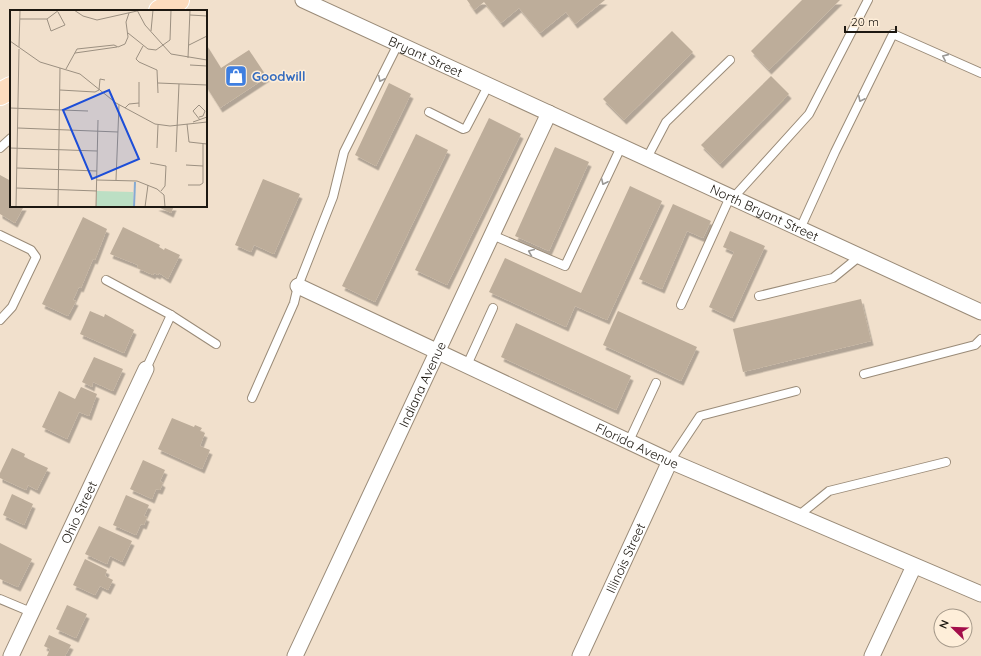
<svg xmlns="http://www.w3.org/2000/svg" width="981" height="656" font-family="Quicksand,sans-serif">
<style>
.building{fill:#bdad9a;filter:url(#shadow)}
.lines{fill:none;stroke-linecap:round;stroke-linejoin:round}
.lane-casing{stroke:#9a8b78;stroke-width:10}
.street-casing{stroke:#9a8b78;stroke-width:17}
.primary-casing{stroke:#fff;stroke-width:24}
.lane{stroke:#fff;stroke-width:8}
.street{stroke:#fff;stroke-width:15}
.primary{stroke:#fddcbe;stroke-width:22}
.oneway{stroke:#999794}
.labels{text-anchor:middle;stroke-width:3;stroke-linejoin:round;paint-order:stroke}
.street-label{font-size:13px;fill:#1d1811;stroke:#feeed9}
.shop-label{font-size:13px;font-weight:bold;fill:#366cbe;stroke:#feeed9;text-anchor:start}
.inset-river{fill:none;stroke:#84aad4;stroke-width:2}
.inset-road{fill:none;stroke:#9c9081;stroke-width:1}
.view{fill:#1d4ed8;fill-opacity:0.15;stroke:#1d4ed8;stroke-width:2}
.inset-edge{fill:none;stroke:#1d1811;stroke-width:2}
</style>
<defs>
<filter id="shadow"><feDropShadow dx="2.5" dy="4.5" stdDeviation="0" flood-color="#0004"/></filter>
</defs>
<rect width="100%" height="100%" fill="#f1e0cc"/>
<g class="building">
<polygon points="467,0 605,0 575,24 566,12 540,33 519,8 501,23 484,2 474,10"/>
<polygon points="802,0 840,0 769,70 751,51"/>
<polygon points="672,31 693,52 624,120 603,99"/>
<polygon points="206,44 221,68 249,50 267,77 220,108 206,86 206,79 208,77 206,74"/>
<polygon points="771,76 789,94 720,164 701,145"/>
<polygon points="389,83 411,94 376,166 355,155"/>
<polygon points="489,118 521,134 447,285 415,270"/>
<polygon points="416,134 448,150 375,302 342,286"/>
<polygon points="555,147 589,162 549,251 515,236"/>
<polygon points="0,175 11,181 11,206 24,206 15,223 0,214"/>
<polygon points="263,179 300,194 274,254 254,245 251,252 235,245"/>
<polygon points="630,186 662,201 607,320 575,306 566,327 489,292 505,258 581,293"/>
<polygon points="673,204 711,221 703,238 687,231 662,289 639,279"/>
<polygon points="156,206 174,206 171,213"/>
<polygon points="83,217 107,229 95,260 93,259 81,288 79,287 73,300 76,301 68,316 42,304"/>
<polygon points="123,227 160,245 159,247 164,250 165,248 180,255 168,279 159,273 158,275 154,273 153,275 137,268 138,265 110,254"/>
<polygon points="730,231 765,246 732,318 709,307 734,252 723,247"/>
<polygon points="861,299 871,341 743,372 733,329"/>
<polygon points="90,311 104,317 105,314 134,330 124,353 80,334"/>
<polygon points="618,311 697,347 681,381 603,345"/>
<polygon points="516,323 631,376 616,410 501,357"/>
<polygon points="94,357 123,369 113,391 93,382 92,387 82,382"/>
<polygon points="81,387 97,394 89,416 79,412 67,439 42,427 59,391 75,399"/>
<polygon points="172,418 194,427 195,425 202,428 200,431 205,433 200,446 210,450 202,469 158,449"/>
<polygon points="12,448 25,454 24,457 48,468 37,490 28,485 26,490 0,478 0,473"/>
<polygon points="143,460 165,470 160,481 163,483 160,490 156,489 152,499 130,489"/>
<polygon points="12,494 33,504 24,525 3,515"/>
<polygon points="126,495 149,505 144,516 147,517 144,525 141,524 136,535 113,525"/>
<polygon points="99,526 132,541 122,562 110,556 107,564 85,554"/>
<polygon points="0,543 32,559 18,587 0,579"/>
<polygon points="85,559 107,570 105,576 113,580 108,590 100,586 95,595 73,585"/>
<polygon points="67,605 87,614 76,638 56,629"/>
<polygon points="49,635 71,645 65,656 47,656 50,649 44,646"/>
</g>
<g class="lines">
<g class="lane-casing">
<g id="lane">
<polyline points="429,112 463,129 466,128 488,86"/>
<polyline points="0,148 11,138"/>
<polyline points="647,158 666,122 730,60"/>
<polyline points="733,198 809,114 868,0"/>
<polyline points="800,229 835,152 893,34 981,73"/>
<polyline points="0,235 31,250 36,257 12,307 0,320"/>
<polyline points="492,235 565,266 621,147"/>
<polyline points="106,280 171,315 216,344"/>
<polyline points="759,296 833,278 860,256"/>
<polyline points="681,305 730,197"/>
<polyline points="467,365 493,308"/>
<polyline points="146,369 171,315"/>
<polyline points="864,374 975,345 981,339"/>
<polyline points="252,398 294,303 298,286 333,197 344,152 398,44"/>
<polyline points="629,441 656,383"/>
<polyline points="670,461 700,416 796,391"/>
<polyline points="798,516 829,491 946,462"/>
<polyline points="0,599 31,612"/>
</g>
</g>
<g class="street-casing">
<g id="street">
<path id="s1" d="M 303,0 L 981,312"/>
<path id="s2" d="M 298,286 L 670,461 L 981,594"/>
<path id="s3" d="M 11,656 L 146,369"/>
<path id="s4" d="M 295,656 L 549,113"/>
<path id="s5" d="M 580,656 L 670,461"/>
<polyline points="872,656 914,566"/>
</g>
</g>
<g class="primary-casing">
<g id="primary">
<polyline points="160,11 178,0"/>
<polyline points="0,94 11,88"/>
</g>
</g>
<use href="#lane" class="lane"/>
<use href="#street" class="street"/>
<use href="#primary" class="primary"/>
</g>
<defs><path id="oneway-chevron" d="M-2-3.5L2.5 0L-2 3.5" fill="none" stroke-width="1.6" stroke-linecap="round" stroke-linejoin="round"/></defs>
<g class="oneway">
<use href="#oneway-chevron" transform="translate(945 57) rotate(-156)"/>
<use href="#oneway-chevron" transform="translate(381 79) rotate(116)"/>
<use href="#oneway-chevron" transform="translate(861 99) rotate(116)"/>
<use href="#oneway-chevron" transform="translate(604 182) rotate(115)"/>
<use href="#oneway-chevron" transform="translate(531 252) rotate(-157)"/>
</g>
<defs>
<g id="shop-square" transform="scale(1.15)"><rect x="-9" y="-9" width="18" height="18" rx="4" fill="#3f7fe0" stroke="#feeed9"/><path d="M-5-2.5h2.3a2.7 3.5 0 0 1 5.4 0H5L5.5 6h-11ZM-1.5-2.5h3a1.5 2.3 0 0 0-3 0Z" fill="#fff"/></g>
</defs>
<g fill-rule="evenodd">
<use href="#shop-square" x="236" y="76"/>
</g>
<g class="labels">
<g class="street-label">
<text dy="5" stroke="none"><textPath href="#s1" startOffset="135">Bryant Street</textPath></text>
<text dy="5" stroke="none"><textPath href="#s1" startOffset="508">North Bryant Street</textPath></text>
<text dy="5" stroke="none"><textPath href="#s4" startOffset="300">Indiana Avenue</textPath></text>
<text dy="5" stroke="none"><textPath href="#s2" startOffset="375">Florida Avenue</textPath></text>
<text dy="5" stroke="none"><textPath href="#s3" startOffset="159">Ohio Street</textPath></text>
<text dy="5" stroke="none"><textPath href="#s5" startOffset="108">Illinois Street</textPath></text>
</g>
<g class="shop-label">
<text x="252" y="81">Goodwill</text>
</g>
</g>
<g transform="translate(10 10)">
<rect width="197" height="197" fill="#f1e0cc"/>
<path d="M 87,181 L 123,182 L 123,197 L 86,197 Z" fill="#bcdfc4"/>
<path class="inset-river" d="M 124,197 L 125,172"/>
<path class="inset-road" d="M 64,0 L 73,6 L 87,10 L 127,1M 127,0 L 135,15 L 161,44 L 197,50M 180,5 L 197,6M 10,9 L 37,9 L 49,0M 37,9 L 41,21 L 55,15 L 48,2M 141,21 L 143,0M 118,23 L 138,39 L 146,40 L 160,30 L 161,0M 0,31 L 30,52 L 70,64 L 106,93 L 145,114 L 160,116 L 197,112M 179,35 L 197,26M 133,36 L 126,49 L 129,52 L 147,60 L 148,83M 9,37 L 10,0M 65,43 L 107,37M 178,48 L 180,0M 180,55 L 197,56M 56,59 L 67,39 L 104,35 L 108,37 L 115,34 L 118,27 L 116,12 L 119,3M 129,72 L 129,97M 148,73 L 197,75M 50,80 L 85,82 L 89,80 L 90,69 L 95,70M 0,98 L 78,101M 115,98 L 119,94 L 129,93M 189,107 L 193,106 L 195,101 L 189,95 L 183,101 L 190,110M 183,112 L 197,107M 177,114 L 179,132 L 197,134M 8,118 L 108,122M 0,138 L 87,141M 147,138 L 148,115M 166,142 L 169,74M 140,153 L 156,156 L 155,176 L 151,181M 176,155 L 193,156M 7,158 L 87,161M 87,170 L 127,171 L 147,179 L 154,185 L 155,197M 106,170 L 109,95M 178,175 L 190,175 L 193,173 L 193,134M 6,178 L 87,181M 6,197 L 9,39M 48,197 L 50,58M 86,197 L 88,110M 135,197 L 138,175M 178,197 L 197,197"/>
<path class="view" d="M 99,80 L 129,149 L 82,169 L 53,100 Z"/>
<rect width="197" height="197" class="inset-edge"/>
</g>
<g transform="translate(953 628) rotate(293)"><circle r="19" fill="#feeed9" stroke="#a49889"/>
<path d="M0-3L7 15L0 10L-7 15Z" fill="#a40e4a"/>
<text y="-6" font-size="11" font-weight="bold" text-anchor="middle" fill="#1d1811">N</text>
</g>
<path d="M845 26v6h51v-6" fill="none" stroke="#1d1811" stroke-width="2"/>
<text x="851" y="26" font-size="12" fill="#1d1811" stroke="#feeed9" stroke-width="3" paint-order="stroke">20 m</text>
</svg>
